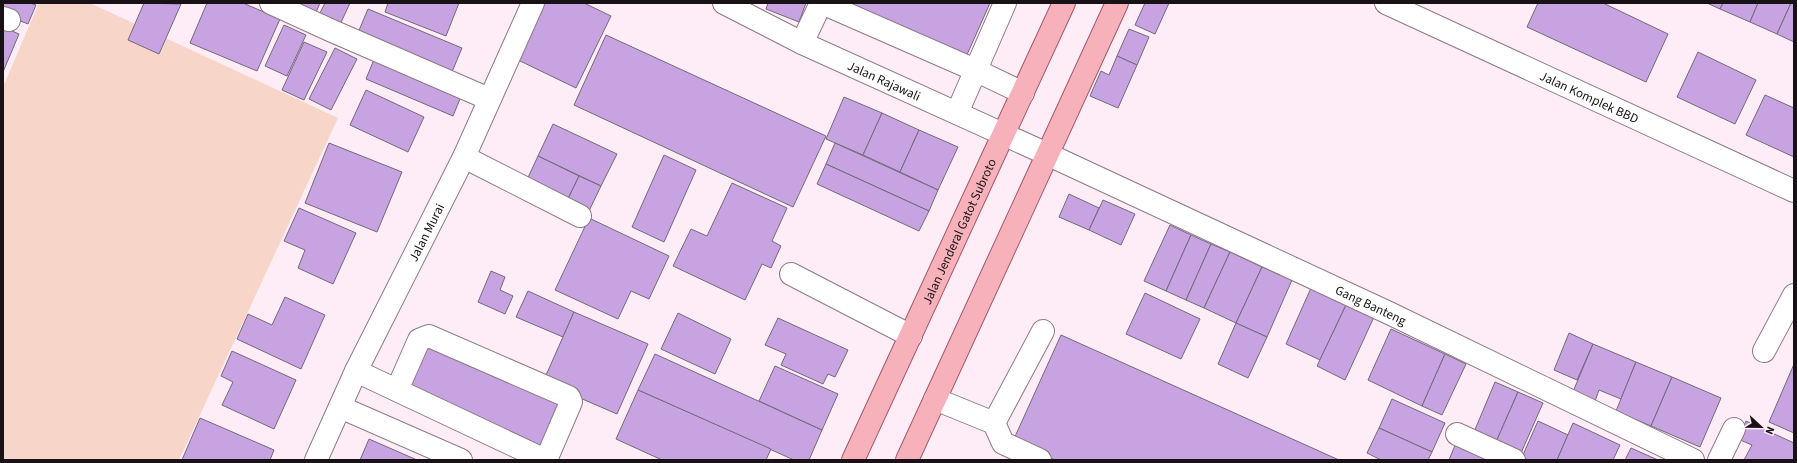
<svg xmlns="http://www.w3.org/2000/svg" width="1797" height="463" font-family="'Source Sans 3',sans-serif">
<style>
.green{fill:#f7d6c9}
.building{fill:#c7a3e1;stroke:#73697a}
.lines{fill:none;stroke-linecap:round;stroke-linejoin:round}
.minor-casing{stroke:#8d7a86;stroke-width:24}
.major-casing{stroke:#a45764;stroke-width:24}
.minor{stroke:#fff;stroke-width:22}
.major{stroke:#f6b1bb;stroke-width:22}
.labels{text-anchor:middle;stroke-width:3.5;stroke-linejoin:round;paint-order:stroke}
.street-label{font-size:13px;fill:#181115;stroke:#feedf7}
</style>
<rect width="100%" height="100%" fill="#feedf7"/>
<polygon class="green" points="39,3 90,3 338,118 179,460 3,460 3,87"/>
<g class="building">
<polygon points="3,3 30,3 36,5 28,24 3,14"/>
<polygon points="144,3 181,4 159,54 128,40"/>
<polygon points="207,3 243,3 280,19 257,71 190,43"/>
<polygon points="282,3 320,3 313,19"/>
<polygon points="325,3 350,3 337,31 316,21"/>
<polygon points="388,3 459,3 446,36 385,12"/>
<polygon points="542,3 584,3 611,16 576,88 516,59"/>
<polygon points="768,3 806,3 799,22 766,9"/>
<polygon points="844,3 990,3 966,57"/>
<polygon points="1145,3 1169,3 1155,34 1135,25"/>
<polygon points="1538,3 1603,3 1668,34 1646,82 1527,27"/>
<polygon points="1707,3 1723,3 1720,9"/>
<polygon points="1723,3 1758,3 1750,22 1720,9"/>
<polygon points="1758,3 1791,3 1777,34 1750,22"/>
<polygon points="1791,3 1794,3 1794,42 1777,34"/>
<polygon points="368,9 462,48 449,79 355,40"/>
<polygon points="284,25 306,35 287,76 265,66"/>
<polygon points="3,27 19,34 3,72"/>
<polygon points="1129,29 1149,37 1137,65 1117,56"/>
<polygon points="606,35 826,136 793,207 574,105"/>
<polygon points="304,42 327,52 304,100 282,90"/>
<polygon points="335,48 357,59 331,110 309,99"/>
<polygon points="1698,52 1756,80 1735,124 1677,97"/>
<polygon points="1117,56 1137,65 1118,108 1090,96 1101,71 1109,75"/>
<polygon points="375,57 462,94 453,116 366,79"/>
<polygon points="366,90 424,117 408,152 350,125"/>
<polygon points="1765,95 1794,108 1794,157 1746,135"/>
<polygon points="844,97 882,113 863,155 826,139"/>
<polygon points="882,113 919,130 900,172 863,155"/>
<polygon points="553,124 617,154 601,186 538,156"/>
<polygon points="919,130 958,147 938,190 900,172"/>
<polygon points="329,143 402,172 377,232 305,203"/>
<polygon points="835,143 938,190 929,211 826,164"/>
<polygon points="664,155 696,170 664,242 632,227"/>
<polygon points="538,156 579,176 566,203 525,184"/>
<polygon points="826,164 929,211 919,231 817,184"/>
<polygon points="579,176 601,186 588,213 566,203"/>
<polygon points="732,183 787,208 772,241 781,246 771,268 762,264 745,300 673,266 691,229 707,236"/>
<polygon points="1069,194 1099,208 1089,230 1059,217"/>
<polygon points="1103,200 1135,214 1121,245 1089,230"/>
<polygon points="299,208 356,233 333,284 298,268 305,250 284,241"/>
<polygon points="589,218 669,256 649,299 631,291 618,319 555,290"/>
<polygon points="1170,225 1191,235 1166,291 1144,281"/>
<polygon points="1191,235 1211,244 1186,300 1166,291"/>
<polygon points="1211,244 1230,252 1204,308 1186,300"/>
<polygon points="1230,252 1262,267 1236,323 1204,308"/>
<polygon points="1262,267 1292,280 1267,337 1236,323"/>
<polygon points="491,271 505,277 500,290 513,296 505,314 478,302"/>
<polygon points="1311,288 1346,305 1320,360 1286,344"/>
<polygon points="528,291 574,312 563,337 516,317"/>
<polygon points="1145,293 1200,319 1181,359 1126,334"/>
<polygon points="285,297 325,315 301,369 237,339 248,314 272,325"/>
<polygon points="1346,305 1374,317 1345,380 1317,366"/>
<polygon points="574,312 648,344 617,414 543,382"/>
<polygon points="678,313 731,339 715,374 661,349"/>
<polygon points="778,318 848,350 835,377 828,374 823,384 781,365 786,354 765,345"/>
<polygon points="1236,323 1267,337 1248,378 1218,364"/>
<polygon points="1391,329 1445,354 1422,406 1368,380"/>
<polygon points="1569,333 1593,344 1577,380 1554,370"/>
<polygon points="1061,335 1339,460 1055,460 1013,441"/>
<polygon points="426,339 563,403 541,450 404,385"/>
<polygon points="1593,344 1636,362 1621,399 1599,390 1594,404 1572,394"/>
<polygon points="232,351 296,380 274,429 222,405 233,382 221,376"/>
<polygon points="655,354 822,430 809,460 794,460 638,390"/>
<polygon points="1445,354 1466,364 1442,415 1422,406"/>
<polygon points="1636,362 1672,377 1651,426 1616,411"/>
<polygon points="1794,364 1794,433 1769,422"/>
<polygon points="775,366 838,394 822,430 759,401"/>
<polygon points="1672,377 1721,398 1700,447 1651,426"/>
<polygon points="1495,382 1518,392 1496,442 1474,432"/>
<polygon points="638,390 771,449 766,460 662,460 616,439"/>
<polygon points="1518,392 1543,403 1521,453 1496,442"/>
<polygon points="1392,399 1445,423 1432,452 1379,428"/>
<polygon points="200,418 274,450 270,460 182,460"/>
<polygon points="1538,421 1568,435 1557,460 1528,460 1522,457"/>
<polygon points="1746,421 1794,443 1794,460 1744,460 1752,445 1738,439"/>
<polygon points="1573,423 1620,445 1613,460 1557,460"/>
<polygon points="1379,428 1432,452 1428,460 1381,460 1367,453"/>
<polygon points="369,439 417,460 360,460"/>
<polygon points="1456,443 1491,460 1449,460"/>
<polygon points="1631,448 1658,460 1625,460"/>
</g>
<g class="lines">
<g class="minor-casing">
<g id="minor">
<polyline points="271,3 330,30 489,99"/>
<path id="s1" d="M 724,3 L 802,43 L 1047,154 L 1389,313 L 1693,460"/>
<polyline points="822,3 975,70 1023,93"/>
<path id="s2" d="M 1386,3 L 1794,191"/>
<polyline points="3,18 9,20"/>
<polyline points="802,43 821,3"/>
<polyline points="957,113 1005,3"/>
<polyline points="464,157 580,216"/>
<polyline points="791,274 911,336"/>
<polyline points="1764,351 1794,295"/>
<polyline points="356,371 545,460"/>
<polyline points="397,390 419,340 429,336 569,397 571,402 546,460"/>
<polyline points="935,399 994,423 1003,443 1040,460"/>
<polyline points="340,407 461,460"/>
<polyline points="994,423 1043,331"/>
<polyline points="1457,434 1514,460"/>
<path id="s3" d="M 316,460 L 356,371 L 464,157 L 533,3"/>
<polyline points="1719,460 1734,429"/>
</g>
</g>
<g class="major-casing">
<g id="major">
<path id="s4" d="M 853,460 L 1064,3"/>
<polyline points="907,460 1117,3"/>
</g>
</g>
<use href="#minor" class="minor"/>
<use href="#major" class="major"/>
</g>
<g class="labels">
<g class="street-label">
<text dy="5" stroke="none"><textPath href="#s1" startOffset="178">Jalan Rajawali</textPath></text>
<text dy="5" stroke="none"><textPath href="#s2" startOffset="224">Jalan Komplek BBD</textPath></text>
<text dy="5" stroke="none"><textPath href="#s3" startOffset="253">Jalan Murai</textPath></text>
<text dy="5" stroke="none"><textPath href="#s4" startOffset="252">Jalan Jenderal Gatot Subroto</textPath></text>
<text dy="5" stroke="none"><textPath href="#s1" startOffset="714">Gang Banteng</textPath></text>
</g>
</g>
<rect width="1797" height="463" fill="none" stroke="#181115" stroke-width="8"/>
<g transform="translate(1761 427) rotate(112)" stroke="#feedf7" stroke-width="3" paint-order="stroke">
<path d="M0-3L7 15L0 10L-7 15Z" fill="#181115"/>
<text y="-6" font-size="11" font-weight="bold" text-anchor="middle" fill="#181115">N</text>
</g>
</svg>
